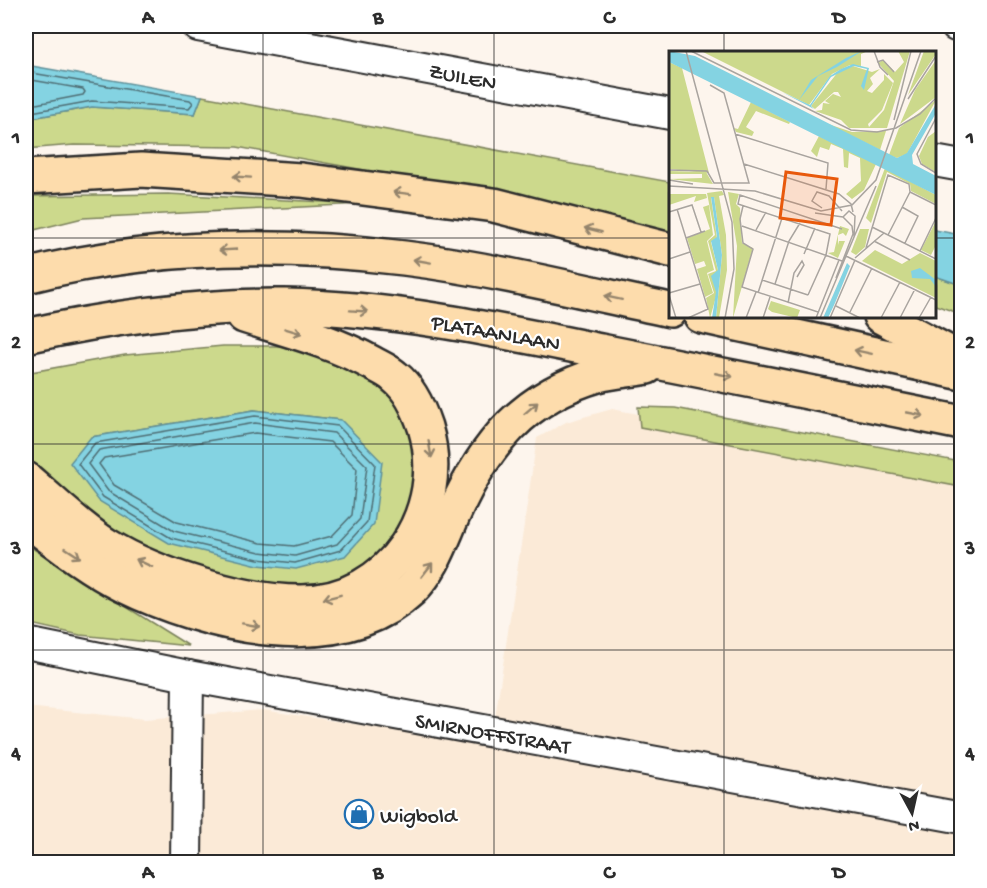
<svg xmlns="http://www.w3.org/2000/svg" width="987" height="888" font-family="'Gochi Hand',sans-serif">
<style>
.built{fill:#fbead7}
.green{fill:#ccd98c;stroke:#7c825c;stroke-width:1.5;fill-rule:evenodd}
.water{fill:#84d3e2;stroke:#609099;stroke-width:1.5}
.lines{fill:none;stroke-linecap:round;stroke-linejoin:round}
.shore{stroke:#4f6e74;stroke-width:1.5}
.street-casing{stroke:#2b2b2b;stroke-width:34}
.highway-casing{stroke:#2b2b2b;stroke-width:38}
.street{stroke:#fff;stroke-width:30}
.highway{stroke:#fddcac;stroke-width:33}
.oneway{stroke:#94846c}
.grid{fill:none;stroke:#2b2b2b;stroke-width:1.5;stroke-opacity:0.55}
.labels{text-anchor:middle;stroke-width:4.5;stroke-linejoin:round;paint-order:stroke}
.street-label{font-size:22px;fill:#2b2b2b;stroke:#fff}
.poi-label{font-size:22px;fill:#2b2b2b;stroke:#fff;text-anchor:start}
.inset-road{fill:none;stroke:#a9a49f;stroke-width:1.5}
.view{fill:#e8590c;fill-opacity:0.15;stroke:#e8590c;stroke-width:3}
.inset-edge{fill:none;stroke:#2b2b2b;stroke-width:3}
.neatline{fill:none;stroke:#2b2b2b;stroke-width:2}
.grid-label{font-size:20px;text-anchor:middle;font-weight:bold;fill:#2b2b2b}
</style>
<rect width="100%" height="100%" fill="#fdf5ed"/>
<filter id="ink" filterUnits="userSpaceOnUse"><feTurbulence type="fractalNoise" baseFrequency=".0167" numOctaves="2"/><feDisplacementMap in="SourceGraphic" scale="12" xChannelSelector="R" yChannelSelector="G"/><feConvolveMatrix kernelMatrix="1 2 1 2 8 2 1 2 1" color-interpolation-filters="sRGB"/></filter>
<g filter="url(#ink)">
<polygon class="built" points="612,409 961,476 961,862 26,862 26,707 145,719 263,710 491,745 537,438 566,422"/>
<g class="green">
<polygon points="202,96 670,182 670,233 531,200 237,147 74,145 26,149 26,119 92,107 195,114"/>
<polygon points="168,194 362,204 83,218 26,232 26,196"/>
<polygon points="935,276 961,285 961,314 935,305"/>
<path d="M 223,346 L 288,346 L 356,367 L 394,401 L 414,433 L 418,481 L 409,524 L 375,562 L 331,584 L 269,588 L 217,578 L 156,555 L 104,525 L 26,462 L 26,373 L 125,355 ZM 254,410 L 341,420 L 91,437 Z"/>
<polygon points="638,407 675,408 961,462 961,487 640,427"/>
<polygon points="26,543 35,550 189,646 80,635 26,623"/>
</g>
<g class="water">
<polygon points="26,65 202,96 195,114 92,107 26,119"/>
<polygon points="935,230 961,235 961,285 935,276"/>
<polygon points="254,410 341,420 382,462 374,524 345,556 296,569 258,565 169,543 99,501 70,463 91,437"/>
</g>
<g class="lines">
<g class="shore">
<polyline points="26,72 190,100 193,103 189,108 92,101 26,113"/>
<polyline points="26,79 83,89 85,92 83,95 26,106"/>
<polygon points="255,416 338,426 375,464 367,522 341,550 295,563 258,559 171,538 103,497 78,464 95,443"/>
<polygon points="255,423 334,433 367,466 360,519 337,544 295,556 260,552 174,531 108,491 88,464 99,450"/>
<polygon points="255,433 330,442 357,469 352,515 332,536 294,546 261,543 177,522 114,485 99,464 104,458"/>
</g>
<g class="street-casing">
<g id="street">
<polyline points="198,26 670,114"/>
<polyline points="956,26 962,27"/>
<polyline points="934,161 962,166"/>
<polyline points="26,643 188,676 962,818"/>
<polyline points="186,862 188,676"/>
</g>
</g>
<g class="highway-casing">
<g id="highway">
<polyline points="26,177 141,170 301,180 494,205 670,250"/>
<path d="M 26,276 C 147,245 279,243 404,258 C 493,269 582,291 670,310"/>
<polyline points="701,316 962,373"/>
<polyline points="880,316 962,360"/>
<path d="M 26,336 C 112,317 197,305 285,306 C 392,308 497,330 601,351 C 722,374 841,399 962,423"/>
<path d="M 26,479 C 52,501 78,527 106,545 C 156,576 243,602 301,602 C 391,602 450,510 425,427 C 419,409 410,389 395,377 C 389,371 379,367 372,363 C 332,341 288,330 244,316"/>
<path d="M 26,518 C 55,542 89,568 123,585 C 204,625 337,659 411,590 C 434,568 442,539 455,511 C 485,444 525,396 598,375 C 614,371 631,370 647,367"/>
</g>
</g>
<use href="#street" class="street"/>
<use href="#highway" class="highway"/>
</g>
<defs><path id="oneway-shaft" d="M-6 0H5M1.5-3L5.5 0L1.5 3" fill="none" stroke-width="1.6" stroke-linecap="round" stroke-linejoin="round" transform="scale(1.5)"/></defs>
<g class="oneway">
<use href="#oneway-shaft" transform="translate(242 177) rotate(-176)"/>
<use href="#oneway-shaft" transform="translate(402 193) rotate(-173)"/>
<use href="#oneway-shaft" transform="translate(593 230) rotate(-166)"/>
<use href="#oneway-shaft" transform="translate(228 250) rotate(177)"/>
<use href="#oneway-shaft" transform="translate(422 261) rotate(-170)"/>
<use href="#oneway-shaft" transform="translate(613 298) rotate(-168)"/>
<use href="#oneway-shaft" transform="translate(359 311) rotate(4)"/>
<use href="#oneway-shaft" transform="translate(293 331) rotate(17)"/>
<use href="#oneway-shaft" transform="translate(863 352) rotate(-168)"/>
<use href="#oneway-shaft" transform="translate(724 375) rotate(11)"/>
<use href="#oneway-shaft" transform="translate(531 408) rotate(-41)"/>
<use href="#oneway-shaft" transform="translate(915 414) rotate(11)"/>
<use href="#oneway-shaft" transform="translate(430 449) rotate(80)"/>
<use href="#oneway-shaft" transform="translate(73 553) rotate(33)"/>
<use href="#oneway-shaft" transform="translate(144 563) rotate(-155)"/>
<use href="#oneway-shaft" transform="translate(427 570) rotate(-52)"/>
<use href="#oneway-shaft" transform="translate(332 597) rotate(166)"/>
<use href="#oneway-shaft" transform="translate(251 625) rotate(10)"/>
</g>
</g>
<path class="grid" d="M 263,26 L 263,862M 494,26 L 494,862M 724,26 L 724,52M 26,238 L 670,238M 934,238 L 962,238M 724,316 L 724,862M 26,444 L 962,444M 26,650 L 962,650"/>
<defs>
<g id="shop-ring" transform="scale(1.5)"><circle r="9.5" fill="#fff" stroke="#1f6fb2" stroke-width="1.5"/><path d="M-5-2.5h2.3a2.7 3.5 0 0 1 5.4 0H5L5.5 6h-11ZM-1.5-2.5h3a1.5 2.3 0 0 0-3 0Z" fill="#1f6fb2"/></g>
</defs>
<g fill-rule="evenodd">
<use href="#shop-ring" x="359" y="814"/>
</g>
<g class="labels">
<g class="street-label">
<text transform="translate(463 75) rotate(11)" y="8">ZUILEN</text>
<text transform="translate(496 331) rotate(10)" y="8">PLATAANLAAN</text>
<text transform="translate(493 732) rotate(10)" y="8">SMIRNOFFSTRAAT</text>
</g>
<g class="poi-label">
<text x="380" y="822">Wigbold</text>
</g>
</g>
<g transform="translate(669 51)">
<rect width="267" height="267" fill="#fdf5ed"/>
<path d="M 32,0 L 199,0 L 192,3 L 192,15 L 181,14 L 163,23 L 140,54 ZM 229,0 L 241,0 L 218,77 L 180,77 L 172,69 L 146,60 L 153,59 L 154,52 L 161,53 L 156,50 L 164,43 L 172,46 L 169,41 L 165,41 L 146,58 L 142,55 L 169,21 L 184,15 L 203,21 L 211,18 L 201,27 L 204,33 L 198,40 L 203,42 L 215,29 L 215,23 L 224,32 L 213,59 L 199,73 L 200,76 L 215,59 L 225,30 L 209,12 L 214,9 L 226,21 L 235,11 ZM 255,0 L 267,0 L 267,3 L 239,44 ZM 267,9 L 267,46 L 231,73 L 246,39 ZM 0,11 L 13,17 L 40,122 L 0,118 ZM 267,49 L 238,103 L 228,107 L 220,104 L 230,77 ZM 82,51 L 121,71 L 120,73 L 87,60 L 77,76 L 85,81 L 83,85 L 67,81 L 65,77 L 69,78 ZM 159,73 L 183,81 L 217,80 L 211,99 ZM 265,73 L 259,86 L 267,80 L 267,121 L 253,113 L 250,105 ZM 150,85 L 207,113 L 195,139 L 183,148 L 177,143 L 192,130 L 191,107 L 180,102 L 179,117 L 175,116 L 174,98 L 162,93 L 160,99 L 151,96 L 148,106 L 142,100 ZM 216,117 L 267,144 L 267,153 L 242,140 L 241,133 L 218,121 L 202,172 L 197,167 ZM 0,120 L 37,121 L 44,133 L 0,128 L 33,127 L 33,123 L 0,123 ZM 53,140 L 55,144 L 50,145 L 57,184 L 58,219 L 50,267 L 47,267 L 53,204 L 45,146 L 42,147 L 48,187 L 42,191 L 49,219 L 47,246 L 41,267 L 37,247 L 45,242 L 39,223 L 47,220 L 39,190 L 46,184 L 38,142 ZM 59,141 L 70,143 L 67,153 L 71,157 L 73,192 L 84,197 L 64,267 L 68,195 ZM 0,143 L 37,143 L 38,147 L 25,151 L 27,145 L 0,154 ZM 40,154 L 44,184 L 38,190 L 45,219 L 38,222 L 44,242 L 36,246 L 28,218 L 37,215 L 35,210 L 26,213 L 18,187 L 41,178 L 34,156 ZM 267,170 L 267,194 L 262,204 L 252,199 ZM 171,175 L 180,178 L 177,185 L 174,182 L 169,184 L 169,194 L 170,190 L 176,190 L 169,207 L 159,202 L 165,201 ZM 191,178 L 200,178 L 196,196 L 187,204 L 182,201 ZM 206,199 L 233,213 L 251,202 L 267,210 L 267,247 L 193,210 ZM 102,250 L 131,259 L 128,267 L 103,261 L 99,258 Z" fill="#ccd98c"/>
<path d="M 0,0 L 26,5 L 228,107 L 238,102 L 267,53 L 267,62 L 243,104 L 244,113 L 267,125 L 267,144 L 0,11 ZM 193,0 L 168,16 L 149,25 L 130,49 L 141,54 L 161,25 L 172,18 L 184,13 L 200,17 L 195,39 L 192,35 L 198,18 L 185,15 L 162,26 L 142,55 L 145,58 L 113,41 L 130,49 L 142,29 L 177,7 ZM 42,146 L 45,146 L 53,204 L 47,267 L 43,267 L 47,241 L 42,225 L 49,219 L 42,190 L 48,186 ZM 178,212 L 181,215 L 166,252 L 159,267 L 154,267 ZM 251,217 L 267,229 L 267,236 L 261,228 L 243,227 L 242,220 Z" fill="#84d3e2"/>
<path class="inset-road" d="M 17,0 L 63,171 L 65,218 L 56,267M 22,0 L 182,79 L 208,81 L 227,77 L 251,63 L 267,47M 205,0 L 211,16 L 219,24M 208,11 L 214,9 L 225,21M 239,48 L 267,5M 267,67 L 248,103 L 252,113 L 267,122M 225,69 L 242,0M 66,83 L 159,112 L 157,138M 75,113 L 170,143 L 182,153 L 184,161M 0,119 L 38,120 L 45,132 L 80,132 L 55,42 L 41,34M 0,129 L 24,133M 0,135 L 86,140 L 152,160 L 183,154 L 207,129 L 252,0M 241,141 L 267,154M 74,155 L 71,168 L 74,192 L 84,198 L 73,236 L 149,261M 233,156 L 249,165 L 236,192M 153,157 L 143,150 L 148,141 L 160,145 L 173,160M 8,158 L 39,258 L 19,267M 0,161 L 23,154 L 32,181M 146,162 L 174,166M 73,175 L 173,210M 203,176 L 267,208M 87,179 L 97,161M 219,184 L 241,141M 185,186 L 207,135M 17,187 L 36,180M 205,190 L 241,209M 197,197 L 219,124 L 240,133 L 241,141M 251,200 L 267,167M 135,203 L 146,177M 177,205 L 267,249M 186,207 L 215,182M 0,208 L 21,201M 93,229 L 139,244M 106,233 L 120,190 L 131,172M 0,242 L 31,233M 89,242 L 113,167M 0,244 L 7,267M 139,244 L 157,204 L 161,183 L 69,153 L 71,144 L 173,178M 119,252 L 125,222 L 133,210 L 135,214 L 128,226M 167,255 L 191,267M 181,261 L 203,217M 77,267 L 87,241M 94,267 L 101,246M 147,267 L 170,209M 151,267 L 185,186 L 186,165 L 180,160 L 174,166 L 183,175 L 184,183 L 167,227M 161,267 L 186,209M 212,267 L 231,231M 231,267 L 246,238M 250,267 L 262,246"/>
<path class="view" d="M 117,121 L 168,128 L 162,174 L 111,167 Z"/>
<rect width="267" height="267" class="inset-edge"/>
</g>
<rect width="987" height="888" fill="none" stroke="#fff" stroke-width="66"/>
<g transform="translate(912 813) rotate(172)" stroke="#ffffff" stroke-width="4.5" paint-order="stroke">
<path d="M0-4.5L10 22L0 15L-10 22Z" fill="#2b2b2b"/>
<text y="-9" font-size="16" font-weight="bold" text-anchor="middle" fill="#2b2b2b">N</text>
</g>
<rect x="33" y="33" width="921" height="822" class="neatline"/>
<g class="grid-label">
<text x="148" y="23">A</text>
<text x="378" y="23">B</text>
<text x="609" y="23">C</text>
<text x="839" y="23">D</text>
<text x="16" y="143">1</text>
<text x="970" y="143">1</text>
<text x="16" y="348">2</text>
<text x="970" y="348">2</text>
<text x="16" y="554">3</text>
<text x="970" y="554">3</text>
<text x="16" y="759">4</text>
<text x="970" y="759">4</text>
<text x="148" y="878">A</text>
<text x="378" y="878">B</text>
<text x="609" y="878">C</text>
<text x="839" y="878">D</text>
</g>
</svg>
